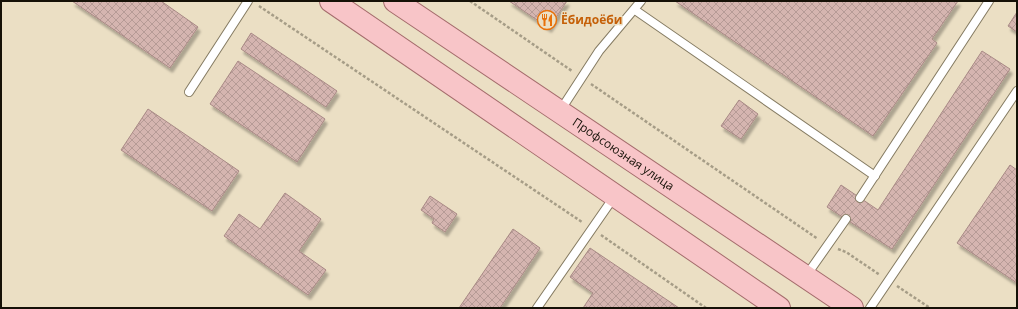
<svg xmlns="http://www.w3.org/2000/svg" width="1018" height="309" font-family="'Open Sans',sans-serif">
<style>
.building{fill:url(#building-cross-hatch);stroke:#a88985;filter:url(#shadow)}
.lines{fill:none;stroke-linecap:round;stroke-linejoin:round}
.service-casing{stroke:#857b62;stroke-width:10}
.primary-casing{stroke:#a56d6d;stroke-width:24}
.path{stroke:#a69d87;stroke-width:2.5;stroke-dasharray:3 2;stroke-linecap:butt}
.service{stroke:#fff;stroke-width:8}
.primary{stroke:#f8c5c8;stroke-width:22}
.labels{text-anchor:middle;stroke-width:3;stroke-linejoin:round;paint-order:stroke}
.food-label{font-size:12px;font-weight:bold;fill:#c56008;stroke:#ebdfc4;text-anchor:start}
.street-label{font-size:12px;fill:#151107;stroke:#ebdfc4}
</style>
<defs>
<pattern id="building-cross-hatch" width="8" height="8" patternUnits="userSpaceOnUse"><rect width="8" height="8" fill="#d5b5b0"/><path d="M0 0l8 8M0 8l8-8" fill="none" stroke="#b69b96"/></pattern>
<filter id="shadow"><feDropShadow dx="2.5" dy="4.5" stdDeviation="1" flood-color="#0004"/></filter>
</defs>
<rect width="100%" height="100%" fill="#ebdfc4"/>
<g class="building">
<polygon points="72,1 161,1 198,27 170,68"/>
<polygon points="509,1 567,1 549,28"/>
<polygon points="675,1 958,1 932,39 937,43 873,136"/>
<polygon points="1017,12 1017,32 1008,26"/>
<polygon points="251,33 337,91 326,107 241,49"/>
<polygon points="982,51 1010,69 892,249 827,207 841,185 878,210"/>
<polygon points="238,61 325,119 297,162 210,104"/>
<polygon points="739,100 758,114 741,139 721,126"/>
<polygon points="148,109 239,171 212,211 121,150"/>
<polygon points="1010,165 1017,170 1017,283 957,243"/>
<polygon points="285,193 321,219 299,251 326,270 308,295 224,236 239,214 260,229"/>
<polygon points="430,196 457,214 445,232 432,223 434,219 421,210"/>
<polygon points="513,229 540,248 500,308 459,308"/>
<polygon points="590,248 679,308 583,308 593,293 570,277"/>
</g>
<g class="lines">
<g class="service-casing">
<g id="service">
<polyline points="635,10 875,176"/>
<polyline points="189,92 248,1"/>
<polyline points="560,111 599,51 641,1"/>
<polyline points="860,198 989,1"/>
<polyline points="806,276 846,219"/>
<polyline points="537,308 614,197"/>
<polyline points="870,308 1017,91"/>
</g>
</g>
<g class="primary-casing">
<g id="primary">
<polyline points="331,1 779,308"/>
<path id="s1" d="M 395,1 L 852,308"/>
</g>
</g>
<g class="path">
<polyline points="470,1 572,71"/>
<polyline points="259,6 582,222"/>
<polyline points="591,84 818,239"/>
<polyline points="601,235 706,308"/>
<polyline points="838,249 846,252 880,275"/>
<polyline points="897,286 930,308"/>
</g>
<use href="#service" class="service"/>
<use href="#primary" class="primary"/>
</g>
<defs>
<g id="restaurant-ring" transform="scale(1)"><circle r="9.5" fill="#ebdfc4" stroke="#e8710a" stroke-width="1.5"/><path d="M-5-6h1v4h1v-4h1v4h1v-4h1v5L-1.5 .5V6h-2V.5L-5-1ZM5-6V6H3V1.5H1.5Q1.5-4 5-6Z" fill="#e8710a"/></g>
</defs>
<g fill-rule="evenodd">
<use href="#restaurant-ring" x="547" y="20"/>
</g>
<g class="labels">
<g class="food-label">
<text x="561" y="24">Ёбидоёби</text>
</g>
<g class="street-label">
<text dy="4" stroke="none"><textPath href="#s1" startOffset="275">Профсоюзная улица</textPath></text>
</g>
</g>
<rect width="1018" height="309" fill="none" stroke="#151107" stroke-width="4"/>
</svg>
